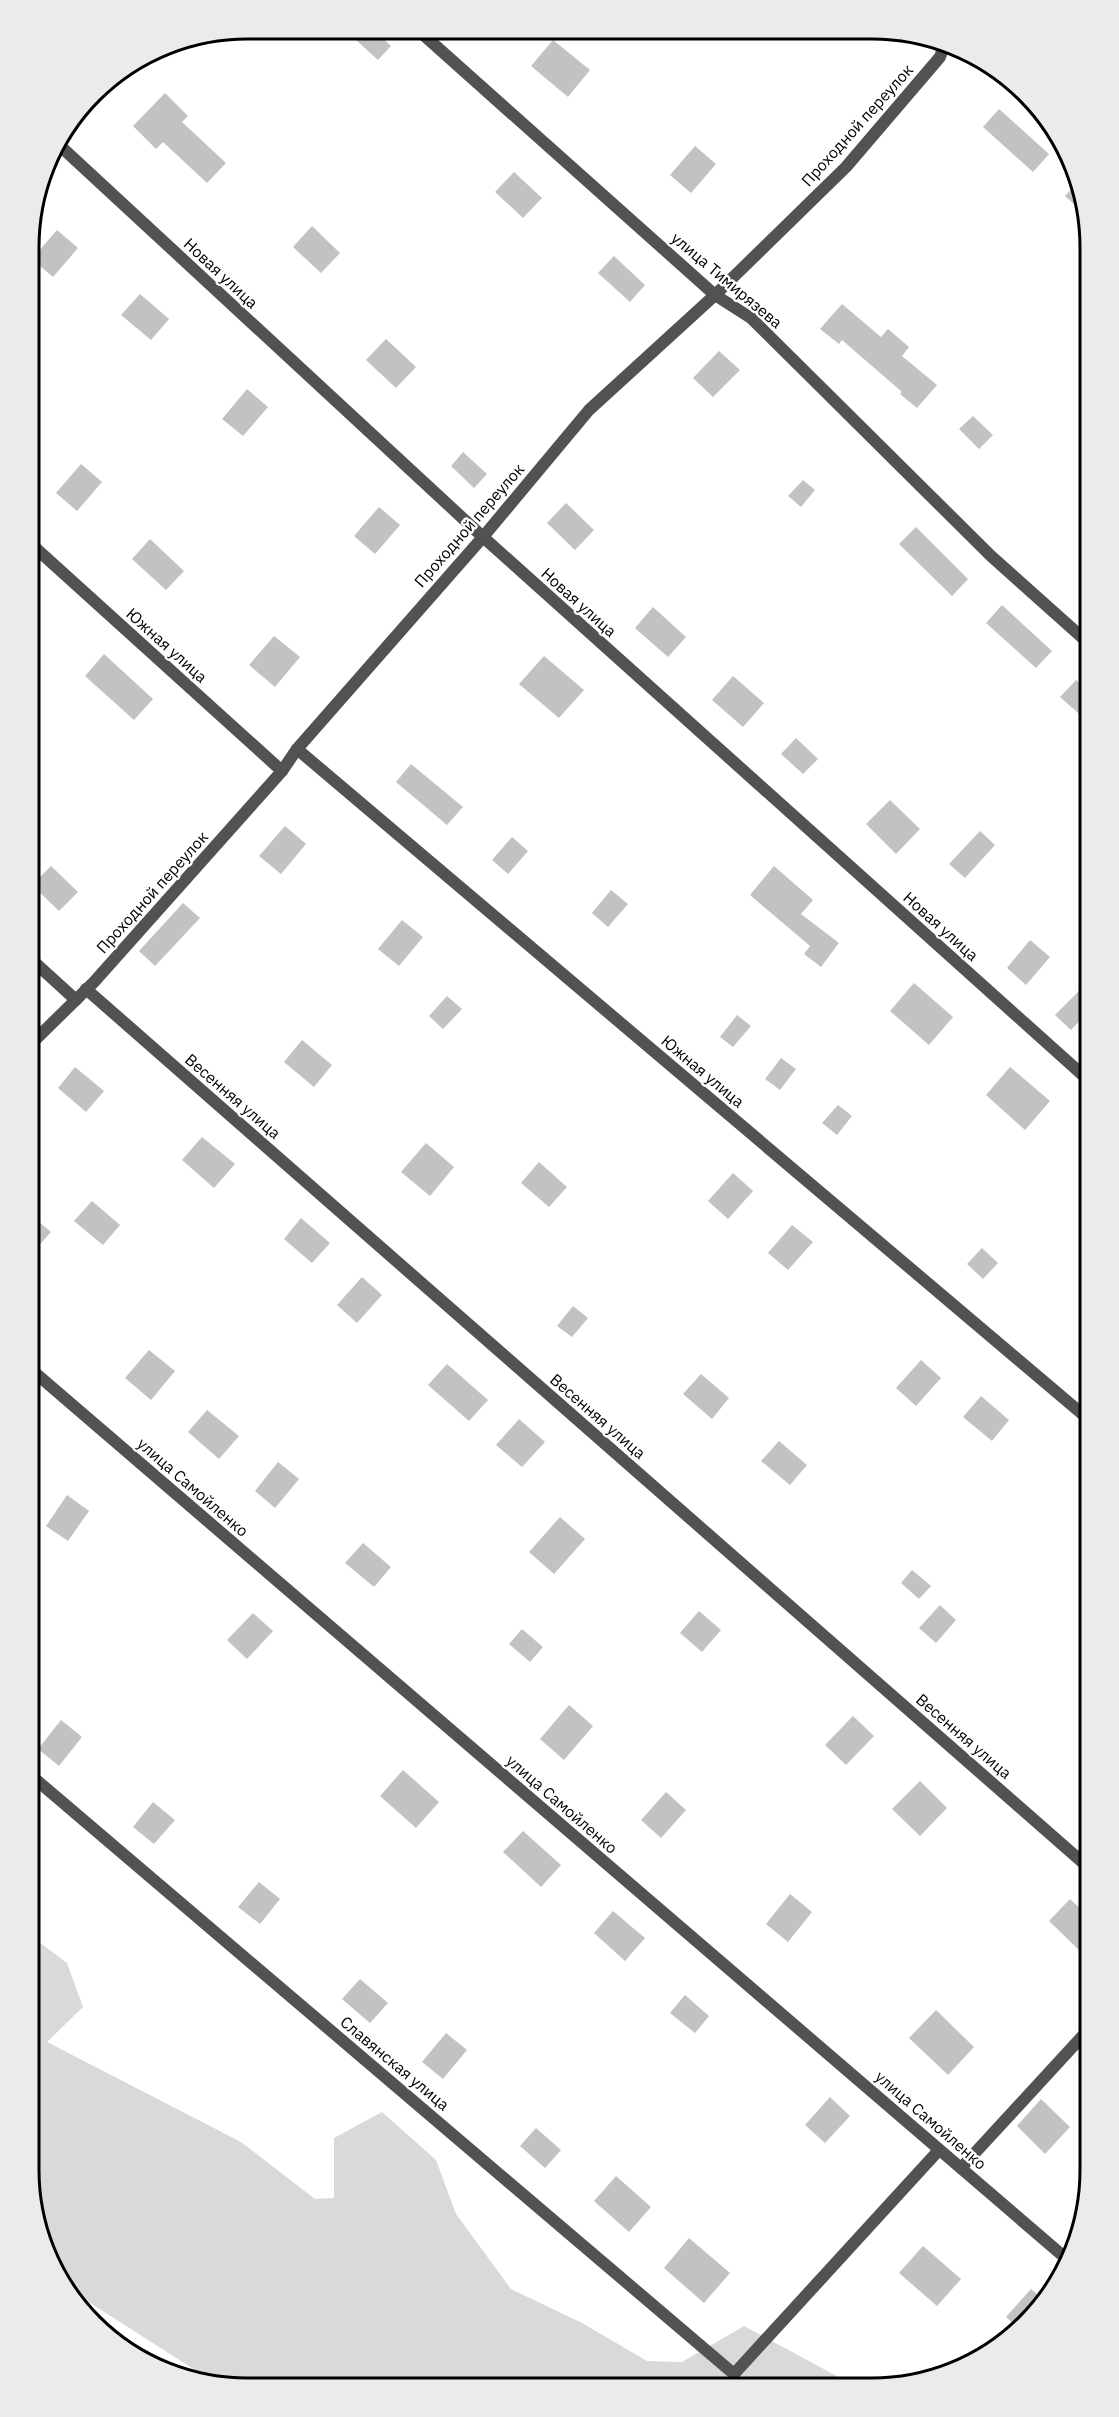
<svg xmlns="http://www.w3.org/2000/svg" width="1119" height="2417" font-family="'IBM Plex Sans',sans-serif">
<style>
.green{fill:#d9d9d9}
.building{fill:#c2c2c2}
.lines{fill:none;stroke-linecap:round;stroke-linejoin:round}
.lane{stroke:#525252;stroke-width:12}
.street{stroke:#525252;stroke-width:12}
.labels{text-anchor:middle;stroke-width:4.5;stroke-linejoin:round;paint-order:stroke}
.street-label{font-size:16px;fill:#000;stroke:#fff}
.rim{fill:none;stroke:#000;stroke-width:3}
</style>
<rect width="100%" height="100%" fill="#fff"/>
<polygon class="green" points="35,1939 67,1963 83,2007 47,2042 241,2142 315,2199 334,2198 334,2138 382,2112 436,2160 456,2214 511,2289 582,2323 647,2361 682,2362 744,2326 846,2381 217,2384 62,2285 36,2227"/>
<g class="building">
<polygon points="344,29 373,29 391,46 378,60"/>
<polygon points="553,40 590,70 568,97 531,66"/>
<polygon points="165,93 188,116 182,122 226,163 207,183 163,142 156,149 133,126"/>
<polygon points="999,109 1049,154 1033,172 983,127"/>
<polygon points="695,146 716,164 691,193 670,175"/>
<polygon points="514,172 542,198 523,218 495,192"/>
<polygon points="1079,181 1083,190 1083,212 1065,196"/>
<polygon points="312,226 340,253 321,273 293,247"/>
<polygon points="57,230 78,248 53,277 32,259"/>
<polygon points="614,256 645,285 630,302 598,273"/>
<polygon points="140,294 169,319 151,340 121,315"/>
<polygon points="842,304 881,337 888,329 909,347 902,356 937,385 917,408 900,394 902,392 842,340 839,344 820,329"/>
<polygon points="386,339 416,367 396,388 366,360"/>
<polygon points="719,351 740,370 713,397 693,378"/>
<polygon points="247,389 268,407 243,436 222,419"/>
<polygon points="973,416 993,435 979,449 959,429"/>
<polygon points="463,452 487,474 474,488 451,466"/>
<polygon points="81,464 102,482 77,511 56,493"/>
<polygon points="803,480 815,490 801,507 788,496"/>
<polygon points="566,503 594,530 575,550 547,523"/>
<polygon points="379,507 400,525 375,554 354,536"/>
<polygon points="916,527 968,579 952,596 899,544"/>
<polygon points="150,539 184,571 166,590 132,559"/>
<polygon points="1002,605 1052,651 1036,668 986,623"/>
<polygon points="653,607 686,637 668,657 635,628"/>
<polygon points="274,636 300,657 275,687 249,665"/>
<polygon points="104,654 153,699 134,720 85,676"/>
<polygon points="544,656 584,690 559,718 519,684"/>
<polygon points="733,676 764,703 743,727 712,700"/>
<polygon points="1076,680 1085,687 1085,719 1060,697"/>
<polygon points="796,738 818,759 803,774 781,754"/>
<polygon points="411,764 463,807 447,825 396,782"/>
<polygon points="890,800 920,829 896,854 866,824"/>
<polygon points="285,826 306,844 281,874 259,856"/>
<polygon points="980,831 995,845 965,878 949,864"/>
<polygon points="512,837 528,851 508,874 492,860"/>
<polygon points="51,866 78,892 59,911 32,885"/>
<polygon points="774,866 813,900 801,914 839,943 821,967 804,954 810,946 750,895"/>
<polygon points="611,890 628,904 608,927 592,913"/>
<polygon points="183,903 200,918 155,966 139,951"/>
<polygon points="402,920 423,937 399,966 378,949"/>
<polygon points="1030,940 1050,957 1026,985 1007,968"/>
<polygon points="914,983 953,1017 929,1045 890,1011"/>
<polygon points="1086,984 1086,1014 1071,1030 1055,1015"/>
<polygon points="447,996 462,1009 443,1029 429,1016"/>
<polygon points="737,1015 751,1026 733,1047 720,1037"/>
<polygon points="302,1040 332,1065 314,1087 284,1062"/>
<polygon points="781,1058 796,1069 780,1090 765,1079"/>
<polygon points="75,1067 104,1091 86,1112 58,1088"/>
<polygon points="1010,1067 1050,1101 1025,1130 986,1095"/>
<polygon points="838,1105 852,1116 837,1135 822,1123"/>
<polygon points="202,1137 235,1164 214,1188 182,1160"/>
<polygon points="426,1143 454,1167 430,1196 401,1172"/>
<polygon points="539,1162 567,1187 549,1207 521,1183"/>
<polygon points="733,1173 753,1191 728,1219 708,1201"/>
<polygon points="92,1201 120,1225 103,1245 74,1221"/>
<polygon points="32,1216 51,1232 33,1252 33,1229"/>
<polygon points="301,1218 330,1243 312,1263 284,1239"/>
<polygon points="792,1225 813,1242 788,1270 768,1253"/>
<polygon points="982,1248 998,1263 983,1279 967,1264"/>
<polygon points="362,1277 382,1295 357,1323 337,1305"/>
<polygon points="573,1306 588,1318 572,1337 557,1326"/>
<polygon points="149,1350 175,1371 151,1400 125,1378"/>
<polygon points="921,1360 941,1378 916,1406 896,1388"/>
<polygon points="447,1364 488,1400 469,1421 428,1385"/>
<polygon points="701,1374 729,1398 712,1419 683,1394"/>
<polygon points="981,1396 1009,1420 992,1441 963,1417"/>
<polygon points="207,1410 239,1436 219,1459 188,1432"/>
<polygon points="519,1419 545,1442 522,1467 496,1445"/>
<polygon points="779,1441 807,1465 790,1485 761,1461"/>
<polygon points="278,1462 299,1479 275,1508 255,1491"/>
<polygon points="67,1495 89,1511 68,1541 46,1526"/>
<polygon points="560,1517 585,1539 554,1574 529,1552"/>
<polygon points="363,1543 391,1567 374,1587 345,1563"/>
<polygon points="912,1570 931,1586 919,1599 901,1583"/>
<polygon points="940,1605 956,1620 936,1643 919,1628"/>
<polygon points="699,1611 721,1630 702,1652 680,1633"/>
<polygon points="253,1613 273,1631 247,1659 227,1640"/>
<polygon points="522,1629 543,1647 530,1662 509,1644"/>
<polygon points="569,1705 593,1726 564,1760 540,1739"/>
<polygon points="853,1716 874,1736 846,1765 825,1745"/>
<polygon points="61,1720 82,1737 59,1766 38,1749"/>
<polygon points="403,1770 439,1802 416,1828 380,1796"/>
<polygon points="920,1781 947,1808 920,1836 892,1809"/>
<polygon points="666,1792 686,1810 661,1838 641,1820"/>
<polygon points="153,1802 175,1820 154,1844 133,1827"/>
<polygon points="523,1831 561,1865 541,1887 503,1852"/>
<polygon points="259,1882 280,1899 260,1924 238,1907"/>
<polygon points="790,1894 812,1912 788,1942 766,1924"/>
<polygon points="1070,1899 1089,1917 1089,1939 1079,1950 1049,1921"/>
<polygon points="613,1911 645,1938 625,1961 594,1933"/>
<polygon points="360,1979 388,2003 370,2023 342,1999"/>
<polygon points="685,1995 709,2016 695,2033 670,2013"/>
<polygon points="936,2010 974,2047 948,2075 909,2038"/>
<polygon points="446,2033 467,2050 443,2079 422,2062"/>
<polygon points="830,2097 850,2116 825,2143 805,2125"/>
<polygon points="1041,2099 1070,2127 1045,2154 1017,2126"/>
<polygon points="536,2128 561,2150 545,2168 520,2146"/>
<polygon points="616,2176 651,2207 629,2232 594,2201"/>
<polygon points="689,2238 730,2273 704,2303 664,2268"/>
<polygon points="923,2246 961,2279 937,2306 899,2273"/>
<polygon points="1031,2289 1046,2302 1018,2328 1006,2317"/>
</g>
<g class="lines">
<polyline class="lane" points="734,2374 939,2150"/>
<g class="street">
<polyline points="418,30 715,295 751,318 991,556 1085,640"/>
<polyline points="57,143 483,537 1086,1078"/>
<polyline points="30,543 282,771"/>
<polyline points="297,749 1087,1418"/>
<polyline points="32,960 76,1000"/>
<polyline points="86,989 1089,1868"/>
<polyline points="32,1043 94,982 282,771 297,749 483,537 589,410 715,295 846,167 940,57 945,43"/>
<polyline points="33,1371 1069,2261"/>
<polyline points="34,1778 734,2374"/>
<polyline points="961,2168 1089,2029"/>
</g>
</g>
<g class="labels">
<g class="street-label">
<text transform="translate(857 125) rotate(-48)" y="6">Проходной переулок</text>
<text transform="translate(221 273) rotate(43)" y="6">Новая улица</text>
<text transform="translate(727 280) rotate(40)" y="6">улица Тимирязева</text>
<text transform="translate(469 525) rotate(-49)" y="6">Проходной переулок</text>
<text transform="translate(579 602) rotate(42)" y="6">Новая улица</text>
<text transform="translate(167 645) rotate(42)" y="6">Южная улица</text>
<text transform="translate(152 892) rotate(-48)" y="6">Проходной переулок</text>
<text transform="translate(941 926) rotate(42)" y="6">Новая улица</text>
<text transform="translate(703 1071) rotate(40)" y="6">Южная улица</text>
<text transform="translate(233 1096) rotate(41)" y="6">Весенняя улица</text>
<text transform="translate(598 1416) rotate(41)" y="6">Весенняя улица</text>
<text transform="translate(193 1487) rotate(41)" y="6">улица Самойленко</text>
<text transform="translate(964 1736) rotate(41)" y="6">Весенняя улица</text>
<text transform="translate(562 1804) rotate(41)" y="6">улица Самойленко</text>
<text transform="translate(395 2063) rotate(40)" y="6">Славянская улица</text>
<text transform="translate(931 2120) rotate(41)" y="6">улица Самойленко</text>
</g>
</g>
<path d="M0 0H1119V2417H0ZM247 39H872A208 208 0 0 1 1080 247V2170A208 208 0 0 1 872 2378H247A208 208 0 0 1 39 2170V247A208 208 0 0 1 247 39Z" fill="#ebebeb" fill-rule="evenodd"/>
<path class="rim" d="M247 39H872A208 208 0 0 1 1080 247V2170A208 208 0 0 1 872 2378H247A208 208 0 0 1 39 2170V247A208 208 0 0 1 247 39Z"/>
</svg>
